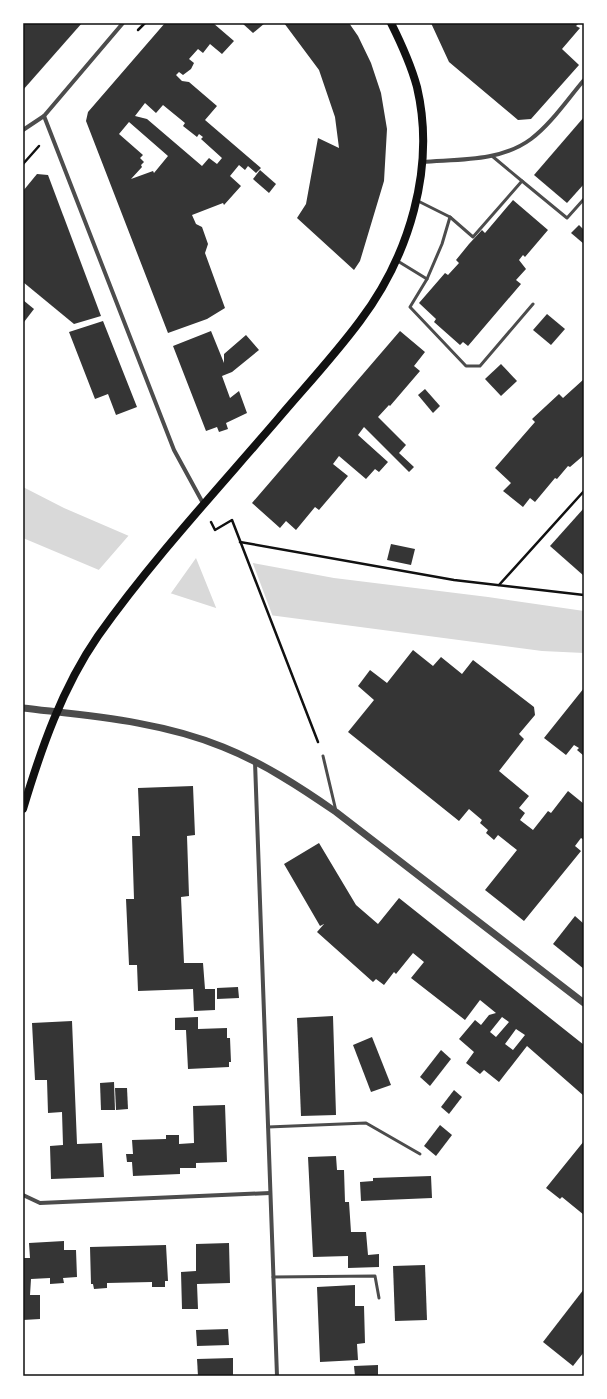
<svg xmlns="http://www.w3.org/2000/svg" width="607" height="1399" font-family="Merriweather,serif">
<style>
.water{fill:#d9d9d9}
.pier{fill:#fff}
.building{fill:#353535;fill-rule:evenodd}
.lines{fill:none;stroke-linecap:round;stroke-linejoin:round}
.path{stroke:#111;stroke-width:2.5}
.service{stroke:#4c4c4c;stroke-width:3}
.minor{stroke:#4c4c4c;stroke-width:4}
.tertiary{stroke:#4c4c4c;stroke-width:7}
.secondary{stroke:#111;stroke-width:8}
.neatline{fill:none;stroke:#111;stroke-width:1.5}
</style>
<rect width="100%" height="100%" fill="#fff"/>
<polygon class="water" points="23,487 64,508 129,536 253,563 334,578 488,597 584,611 584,653 542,651 216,608 99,570 23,538"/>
<polygon class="pier" points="130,534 252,561 273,617 217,610 196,558 169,596 97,572"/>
<g class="building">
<polygon points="23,23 82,23 23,90"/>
<path d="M 165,23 L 213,23 L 234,41 L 222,54 L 210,44 L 203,53 L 198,49 L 189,59 L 194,63 L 191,69 L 183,75 L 179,72 L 176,75 L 182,81 L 189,82 L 217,106 L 205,120 L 261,168 L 256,173 L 248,166 L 245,170 L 239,165 L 230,176 L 241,186 L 224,205 L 223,203 L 192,215 L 196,224 L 202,227 L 208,244 L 205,253 L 225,308 L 207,319 L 168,333 L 86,121 L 88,112 ZM 145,103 L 156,113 L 163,105 L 185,123 L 183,126 L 197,137 L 199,134 L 203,137 L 201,139 L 222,158 L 217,164 L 209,158 L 202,166 L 147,119 L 135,116 ZM 129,122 L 168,156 L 154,173 L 153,171 L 131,179 L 142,167 L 141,165 L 144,162 L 140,158 L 143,155 L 119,134 Z"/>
<polygon points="242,23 265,23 253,33"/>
<polygon points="284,23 349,23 358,36 371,63 381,93 387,129 384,181 360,261 354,270 297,218 306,204 318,138 339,148 335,117 319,70"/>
<polygon points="431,23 579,23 576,26 580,28 562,49 579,65 531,119 518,120 449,62"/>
<polygon points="584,117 584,184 567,203 534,175"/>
<polygon points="260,170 276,184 269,193 253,179"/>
<polygon points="37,174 48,175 101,316 74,324 23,282 23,191"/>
<polygon points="513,200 548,230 525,257 523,255 519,260 526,269 516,280 521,284 468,346 463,342 460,345 434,322 436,319 419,303 445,273 448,275 459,263 456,260 469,244 482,230 485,233"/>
<polygon points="579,225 584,230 584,244 571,233"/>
<polygon points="23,300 34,309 24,322 23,321"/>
<polygon points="547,314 565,329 551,345 533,330"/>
<polygon points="103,321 137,407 116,415 108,394 95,399 69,332"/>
<polygon points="211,331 224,363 224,354 246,335 259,350 232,372 222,376 230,398 239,391 247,413 226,423 228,429 219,432 217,427 206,431 173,346"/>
<polygon points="400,331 425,352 414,366 420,371 390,406 389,405 378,417 406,445 399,453 414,467 409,472 364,427 358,435 388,462 379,472 375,469 366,479 339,456 333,464 348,476 319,510 315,507 296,530 286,521 280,528 252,503"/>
<polygon points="501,364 517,381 501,396 485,379"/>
<polygon points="584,379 584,455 570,467 568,466 557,479 555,478 535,502 530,498 523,507 503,491 511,483 495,468 535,422 532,419 559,394 563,398"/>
<polygon points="425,389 440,406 433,413 418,395"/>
<polygon points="584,508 584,576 550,546"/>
<polygon points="391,544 415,549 411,565 387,560"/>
<polygon points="413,650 433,666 441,657 462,674 473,660 534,707 535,715 519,734 524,739 499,771 529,796 519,808 525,813 520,820 533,830 548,811 551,813 568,791 584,804 584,840 581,838 575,846 581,851 524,921 485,890 517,850 498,835 494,840 486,833 488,830 480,823 482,820 469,809 459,821 348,732 374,700 358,686 370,670 387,683"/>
<polygon points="584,688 584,756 577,750 579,748 574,745 566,755 544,738"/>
<polygon points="193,786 195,835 187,836 189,896 181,897 184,963 203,963 205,989 215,989 215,1010 194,1011 193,989 138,991 137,965 129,965 126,899 134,899 132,836 140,836 138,788"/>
<path d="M 319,843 L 356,905 L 378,924 L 399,898 L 584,1045 L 584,1096 L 527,1046 L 499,1082 L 484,1070 L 480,1074 L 466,1063 L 474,1052 L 459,1039 L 475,1020 L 481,1025 L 489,1015 L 496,1013 L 480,1000 L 465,1020 L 411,978 L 424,962 L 413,953 L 396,974 L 394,972 L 384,985 L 376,979 L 373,982 L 317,932 L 324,924 L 320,926 L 284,864 ZM 502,1017 L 509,1022 L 496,1037 L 490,1032 ZM 516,1029 L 525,1035 L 513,1050 L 505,1044 Z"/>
<polygon points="575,916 584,924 584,969 553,944"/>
<polygon points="238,987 239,998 217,999 217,988"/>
<polygon points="333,1016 336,1115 301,1116 297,1018"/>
<polygon points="198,1017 198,1029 227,1028 227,1038 230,1038 231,1062 229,1062 229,1067 188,1069 186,1030 175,1030 175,1018"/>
<polygon points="72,1021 77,1144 102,1143 104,1177 51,1179 50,1146 63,1145 62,1112 48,1113 47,1080 35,1080 32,1023"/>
<polygon points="372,1037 391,1085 371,1092 353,1045"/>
<polygon points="441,1050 451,1059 430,1086 420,1077"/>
<polygon points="114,1082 115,1110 101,1110 100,1083"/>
<polygon points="115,1088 127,1088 128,1109 116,1110"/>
<polygon points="454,1090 462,1097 449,1114 441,1107"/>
<polygon points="225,1105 227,1162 196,1163 196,1168 180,1168 180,1174 133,1176 132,1162 127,1162 126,1154 133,1154 132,1140 166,1139 166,1135 179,1135 179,1144 194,1143 193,1106"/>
<polygon points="440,1125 452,1135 436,1156 424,1146"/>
<polygon points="584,1141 584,1215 562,1197 560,1199 546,1188"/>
<polygon points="336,1156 337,1170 344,1170 345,1202 349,1202 351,1232 366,1232 368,1255 379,1254 379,1267 348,1268 348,1256 313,1257 308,1157"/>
<polygon points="431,1176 432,1198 361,1201 360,1182 373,1181 373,1178"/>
<polygon points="64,1241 64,1250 76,1250 77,1277 63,1278 64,1283 50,1284 50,1278 31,1279 30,1295 40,1295 40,1319 23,1320 23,1258 30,1258 29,1243"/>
<polygon points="229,1243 230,1283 197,1284 198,1309 182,1309 181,1272 196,1271 196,1244"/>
<polygon points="166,1245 168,1281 165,1281 165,1287 152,1287 152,1282 107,1283 107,1288 94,1289 93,1284 91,1284 90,1247"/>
<polygon points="425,1265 427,1320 395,1321 393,1266"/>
<polygon points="355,1285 355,1306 364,1306 365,1343 357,1344 358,1360 320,1362 317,1287"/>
<polygon points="584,1289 584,1352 573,1366 543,1342"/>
<polygon points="228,1329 229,1345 197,1346 196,1330"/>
<polygon points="233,1358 233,1376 198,1376 197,1359"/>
<polygon points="378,1365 378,1375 355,1376 354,1366"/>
</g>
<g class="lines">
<g class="path">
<polyline points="138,30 145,23"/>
<polyline points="23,164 39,146"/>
<polyline points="211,522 215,530 232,520 318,742"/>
<polyline points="240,542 454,580 584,595"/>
<polyline points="499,585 584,491"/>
</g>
<g class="service">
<polyline points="522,181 567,218 584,199"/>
<polyline points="416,200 450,217 473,237 522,181 492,156"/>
<polyline points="396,260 427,279 410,307 466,366 480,366 533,304"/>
<polyline points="427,279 442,244 450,217"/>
<polyline points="323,756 336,811"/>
<polyline points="268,1127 366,1123 420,1154"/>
<polyline points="273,1277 375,1276 379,1298"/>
</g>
<g class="minor">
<polyline points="44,116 174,450 204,505"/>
<polyline points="23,130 44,116 123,23"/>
<path d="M 422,162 C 458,159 500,162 531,139 C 551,124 567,100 584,80"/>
<polyline points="255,762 277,1376"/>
<polyline points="23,1195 40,1203 270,1193"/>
</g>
<path class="tertiary" d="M 23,708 C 90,716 160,721 223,747 C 263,763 300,787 336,812 L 584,1003"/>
<path class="secondary" d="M 23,809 C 41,749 62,688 98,636 C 152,560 216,491 277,420 C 305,387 334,356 360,321 C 409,256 436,168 417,87 C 411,65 401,43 391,23"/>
</g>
<rect width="607" height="1399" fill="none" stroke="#ffffff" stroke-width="48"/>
<rect x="24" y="24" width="559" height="1351" class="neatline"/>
</svg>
